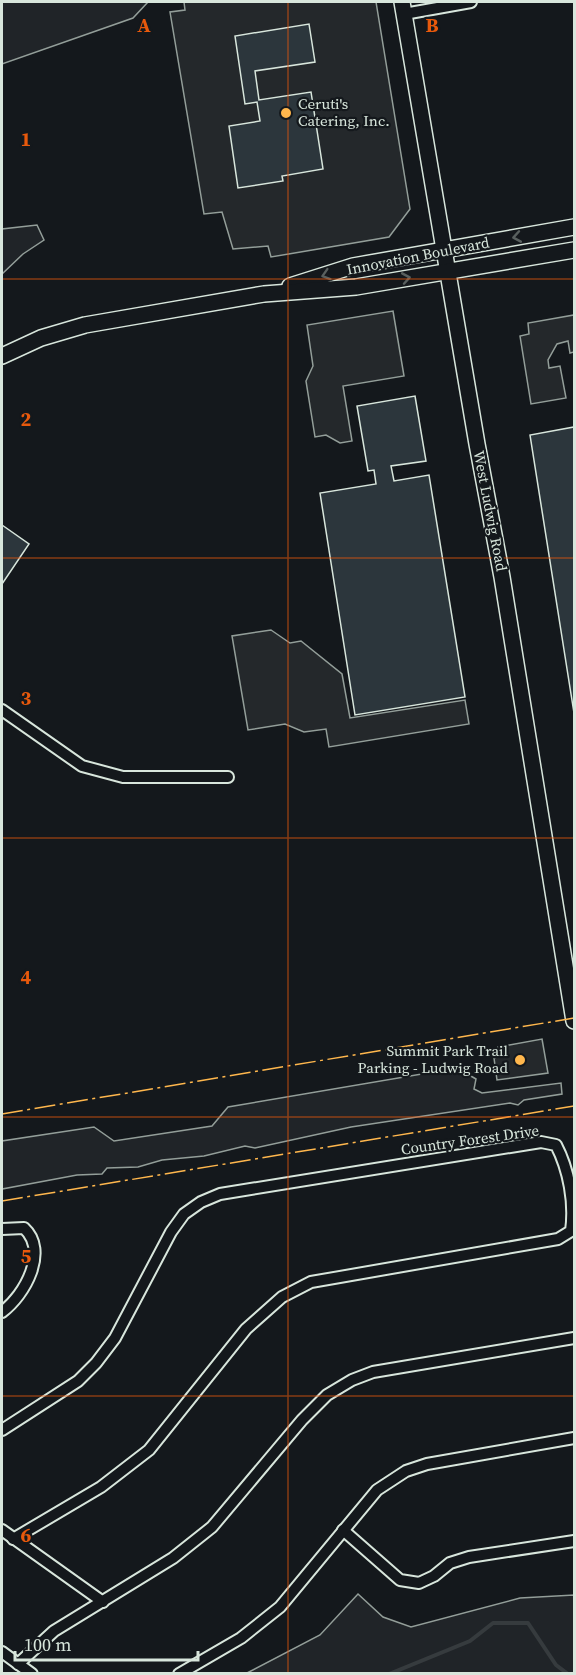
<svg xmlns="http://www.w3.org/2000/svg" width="576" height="1675" font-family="'Source Serif 4',serif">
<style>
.green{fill:#202428;stroke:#939e99;stroke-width:1.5}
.parking{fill:#24282b;stroke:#939e99;stroke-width:1.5}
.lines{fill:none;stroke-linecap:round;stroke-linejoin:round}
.stream{stroke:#363b3e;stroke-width:4}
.building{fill:#2c363c;stroke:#d8e6dc;stroke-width:1.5}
.street-casing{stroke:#d8e6dc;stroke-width:14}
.secondary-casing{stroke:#d8e6dc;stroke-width:18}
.street{stroke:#14181c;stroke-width:10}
.secondary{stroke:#14181c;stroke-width:15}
.power{stroke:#ffb74d;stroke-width:1.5;stroke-dasharray:21 4.5 3 4.5;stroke-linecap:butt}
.oneway{stroke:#59605f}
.grid{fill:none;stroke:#e8590c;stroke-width:1.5;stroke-opacity:0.55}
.poi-dot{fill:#ffb74d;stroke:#14181c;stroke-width:2}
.labels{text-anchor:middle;stroke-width:4.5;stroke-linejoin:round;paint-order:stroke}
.poi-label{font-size:15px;fill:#d8e6dc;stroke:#14181c;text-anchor:start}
.street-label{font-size:15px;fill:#d8e6dc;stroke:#14181c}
.grid-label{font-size:20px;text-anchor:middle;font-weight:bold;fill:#e8590c;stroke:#14181c;stroke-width:4.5;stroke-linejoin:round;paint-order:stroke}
</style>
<rect width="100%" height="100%" fill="#14181c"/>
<g class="green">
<polygon points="2,2 148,2 133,18 2,64"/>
<polygon points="37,225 44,240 23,254 2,274 2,229"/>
<polygon points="457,1068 476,1079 474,1089 482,1093 561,1083 562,1094 524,1100 518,1105 510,1103 351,1127 255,1148 245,1146 204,1156 162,1160 138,1167 107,1168 102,1174 77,1175 2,1189 2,1141 94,1127 114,1141 212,1126 228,1107"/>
<polygon points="358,1594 383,1617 411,1627 520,1598 574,1595 574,1673 247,1673 320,1635"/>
</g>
<g class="parking">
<polygon points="184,2 376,2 410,209 389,237 271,257 268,246 233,249 222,212 204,214 170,12 185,10"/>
<polygon points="393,311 404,376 343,386 352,441 340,443 326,435 315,437 306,381 313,366 307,325"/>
<polygon points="574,315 574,352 570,353 568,341 557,344 548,360 549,368 560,366 566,398 531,404 520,336 529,334 528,323"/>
<polygon points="271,630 290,643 301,641 342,674 350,718 465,700 469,724 329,747 326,729 304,732 285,724 248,730 232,636"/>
<polygon points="542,1039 548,1073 497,1080 494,1058 499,1056 498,1047"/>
</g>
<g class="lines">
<g class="stream">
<polyline points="346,1674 348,1674"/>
<polyline points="389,1674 470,1641 493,1623 528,1623 556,1665 568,1674"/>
</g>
</g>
<g class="building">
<polygon points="309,24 315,62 255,71 259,100 311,92 323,169 282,176 283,181 238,188 229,126 260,121 257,102 245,104 235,36"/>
<polygon points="415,396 426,461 391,466 394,481 429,475 465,697 355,715 320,493 376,484 374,470 368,471 357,406"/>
<polygon points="574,427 574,713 530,435"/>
<polygon points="2,525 29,544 2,584"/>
</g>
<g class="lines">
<g class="street-casing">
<g id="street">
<polyline points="404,14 471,2"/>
<polyline points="2,710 82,766 123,777 228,777"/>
<path d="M 2,1229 L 24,1228 C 49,1251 25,1295 2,1312"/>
<path d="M 2,1430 L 78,1381 L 96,1363 L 115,1338 L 171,1232 L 184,1214 L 201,1202 L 220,1194 L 541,1142 L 556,1145 C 569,1170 575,1203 571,1231 L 558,1239 L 311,1282 L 282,1297 L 246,1329 L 149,1450 L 101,1487 L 13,1539"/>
<polyline points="2,1530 103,1602"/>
<polyline points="343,1530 400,1580 419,1583 434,1576 450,1563 469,1557 574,1541"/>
<polyline points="2,1652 32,1674"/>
<polyline points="18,1664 54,1631 173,1558 212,1527 302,1420 327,1395 352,1380 373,1372 574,1338"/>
<polyline points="179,1674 241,1638 280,1607 377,1490 406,1471 427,1464 574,1438"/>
</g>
</g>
<g class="secondary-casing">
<g id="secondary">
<polyline points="402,2 477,444 502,577 574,1021"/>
<polyline points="290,286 353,266 574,227"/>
<polyline points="2,356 41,338 85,325 264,294 356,287 574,250"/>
</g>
</g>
<use href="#street" class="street"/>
<use href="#secondary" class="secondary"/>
<g class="power">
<polyline points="2,1114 574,1018"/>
<polyline points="2,1201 574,1106"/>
</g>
</g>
<defs><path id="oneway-chevron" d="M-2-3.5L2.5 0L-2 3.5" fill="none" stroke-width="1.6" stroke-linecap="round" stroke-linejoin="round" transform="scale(1.5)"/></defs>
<g class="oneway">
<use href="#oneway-chevron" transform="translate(517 237) rotate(170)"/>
<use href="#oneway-chevron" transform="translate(326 275) rotate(163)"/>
<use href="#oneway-chevron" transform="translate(406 278) rotate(-10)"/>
</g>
<path class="grid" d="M 288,2 L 288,1674M 2,279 L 574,279M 2,558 L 574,558M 2,838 L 574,838M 2,1117 L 574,1117M 2,1396 L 574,1396"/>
<g class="poi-dot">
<circle cx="286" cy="113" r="6"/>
<circle cx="520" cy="1060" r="6"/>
</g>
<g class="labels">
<g class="poi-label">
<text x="298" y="109">Ceruti's<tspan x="298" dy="17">Catering, Inc.</tspan></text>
<text x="508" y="1056" text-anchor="end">Summit Park Trail<tspan x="508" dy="17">Parking - Ludwig Road</tspan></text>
</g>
<g class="street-label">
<text transform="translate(418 256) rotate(-11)" y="5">Innovation Boulevard</text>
<text transform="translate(490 511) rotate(79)" y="5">West Ludwig Road</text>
<text transform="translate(470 1140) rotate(-8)" y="5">Country Forest Drive</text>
</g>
</g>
<g class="grid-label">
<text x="144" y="32">A</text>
<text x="432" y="32">B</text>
<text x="26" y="146">1</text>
<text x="26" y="426">2</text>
<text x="26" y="705">3</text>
<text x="26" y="984">4</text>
<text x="26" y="1263">5</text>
<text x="26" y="1542">6</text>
</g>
<rect width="576" height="1675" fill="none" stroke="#d8e6dc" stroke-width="6"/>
<path d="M15 1651v9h183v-9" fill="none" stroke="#d8e6dc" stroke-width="3"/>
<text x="24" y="1651" font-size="18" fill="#d8e6dc" stroke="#14181c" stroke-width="4.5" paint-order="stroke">100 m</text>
</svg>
